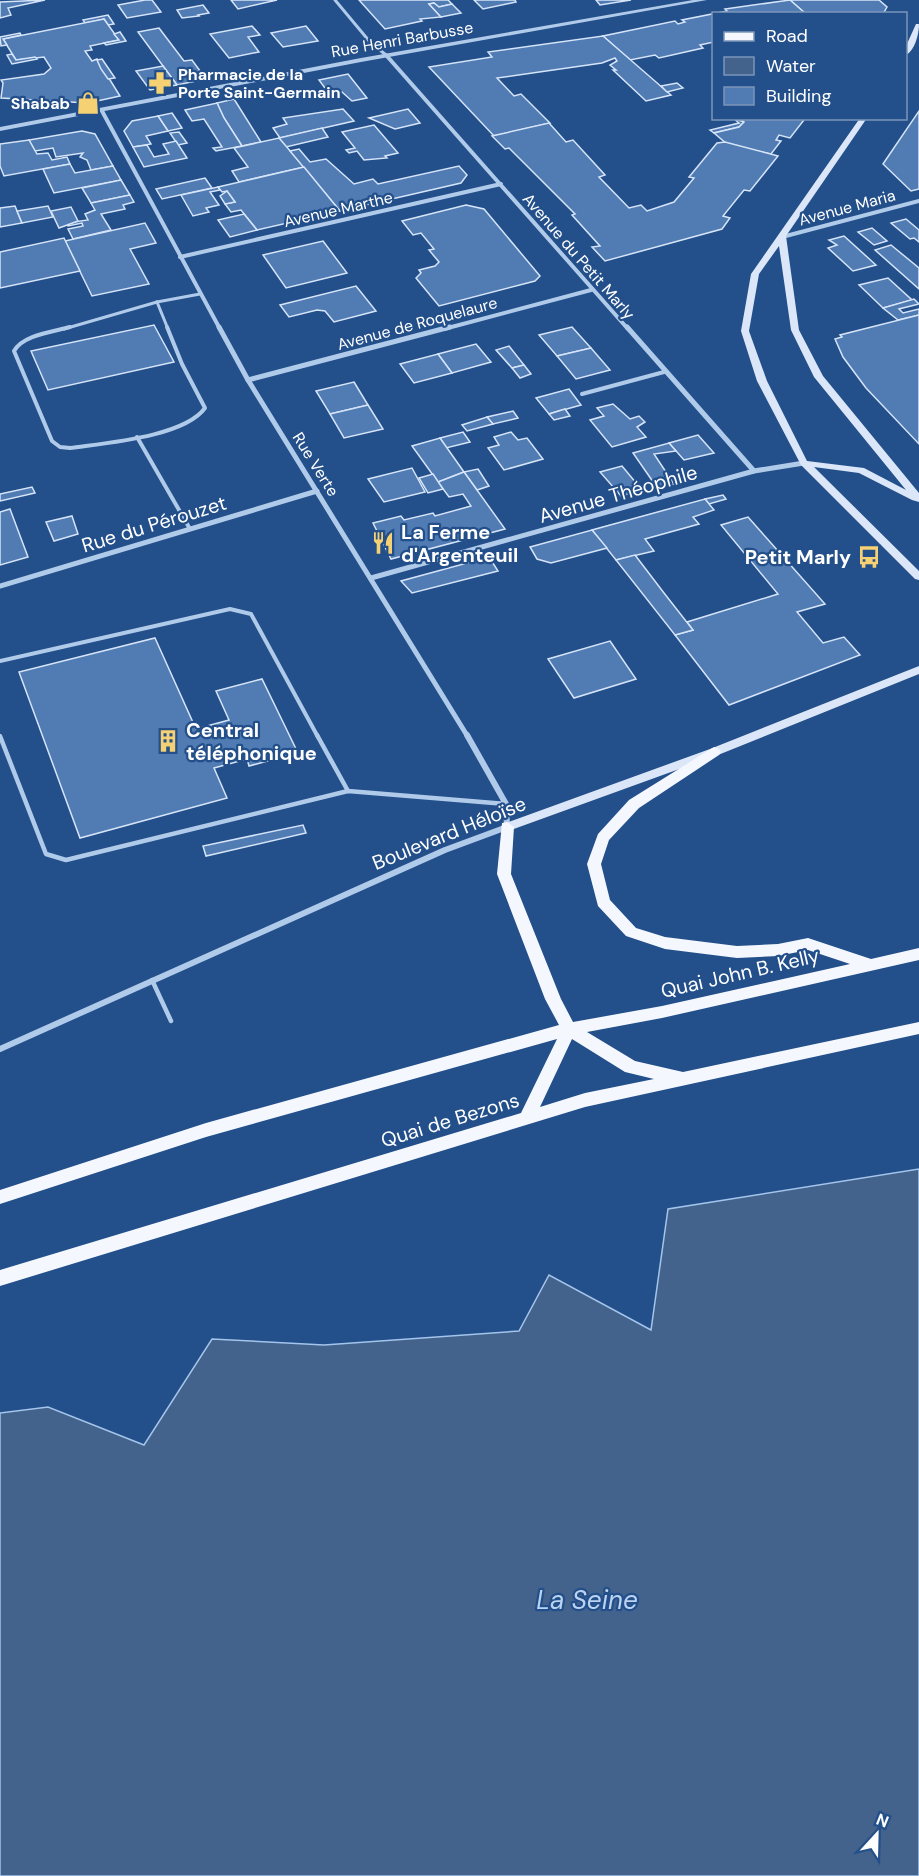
<svg xmlns="http://www.w3.org/2000/svg" width="919" height="1876" font-family="'DM Sans',sans-serif">
<style>
.water{fill:#43638d;stroke:#a4c5eb;stroke-width:1.5}
.building{fill:#507bb3;stroke:#d5e4f8;stroke-width:1.5}
.lines{fill:none;stroke-linecap:round;stroke-linejoin:round}
.service-far2{stroke:#b0caea;stroke-width:3}
.service-far1{stroke:#b0caea;stroke-width:4}
.service{stroke:#b0caea;stroke-width:4.5}
.minor-far2{stroke:#b0caea;stroke-width:4}
.minor-far1{stroke:#b0caea;stroke-width:5}
.minor{stroke:#b0caea;stroke-width:6}
.tertiary{fill:#b0caea;fill-rule:evenodd}
.secondary{fill:#dbe7f8;fill-rule:evenodd}
.primary{fill:#f4f8fe;fill-rule:evenodd}
.labels{text-anchor:middle;stroke-width:4.5;stroke-linejoin:round;paint-order:stroke}
.far-street-label{font-size:16px;fill:#fff;stroke:#234f8a}
.far-poi-label{font-size:16px;font-weight:bold;fill:#fff;stroke:#234f8a;text-anchor:start}
.street-label{font-size:20px;fill:#fff;stroke:#234f8a}
.poi-label{font-size:20px;font-weight:bold;fill:#fff;stroke:#234f8a;text-anchor:start}
.near-water-label{font-size:26px;font-style:italic;fill:#bcd4f1;stroke:#234f8a}
</style>
<rect width="100%" height="100%" fill="#234f8a"/>
<polygon class="water" points="919,1169 919,1876 0,1876 0,1413 48,1407 144,1445 212,1339 324,1345 519,1331 549,1275 651,1330 668,1209"/>
<g class="building">
<polygon points="45,0 8,8 11,15 0,18 0,2"/>
<polygon points="145,0 152,0 161,12 127,18 118,5"/>
<polygon points="231,0 277,0 238,9"/>
<polygon points="359,0 448,0 452,4 439,7 434,3 429,4 441,17 420,19 422,21 385,29"/>
<polygon points="474,0 515,0 516,2 483,9"/>
<polygon points="596,0 631,0 600,5"/>
<polygon points="790,0 879,0 887,7 883,14 806,14"/>
<polygon points="790,0 806,14 714,14 714,42 700,45 703,48 659,58 655,55 630,60 603,36 675,21 678,24 685,22 682,20 727,11 725,9"/>
<polygon points="434,3 439,7 452,4 461,13 441,17 429,4"/>
<polygon points="203,5 209,13 198,15 199,16 182,18 177,10"/>
<polygon points="108,15 114,24 108,25 104,19 85,23 83,20"/>
<polygon points="104,19 119,40 90,46 92,50 85,51 92,61 97,59 120,96 88,103 1,98 3,83 1,80 44,74 51,68 44,57 16,60 3,39"/>
<polygon points="252,26 260,35 248,37 259,52 229,58 210,34"/>
<polygon points="306,26 318,41 283,47 271,33"/>
<polygon points="159,28 184,61 192,60 206,79 177,85 138,32"/>
<polygon points="120,32 126,41 106,45 104,43 119,40 114,34"/>
<polygon points="20,33 21,35 3,39 7,45 1,46 0,37"/>
<polygon points="603,36 671,95 646,101 613,70 616,70 610,65 617,61 615,58 602,63 497,78 514,96 521,94 550,123 494,136 429,67 492,57 488,52"/>
<polygon points="12,54 16,60 35,57 37,59 12,64 7,55"/>
<polygon points="102,59 115,78 108,79 101,69 97,60"/>
<polygon points="163,66 177,85 150,90 136,71"/>
<polygon points="348,74 367,98 352,101 342,92 330,95 319,80"/>
<polygon points="677,83 683,88 667,92 661,86"/>
<polygon points="234,99 261,142 242,146 224,118 217,103"/>
<polygon points="217,103 224,118 242,146 216,151 213,148 222,147 204,119 192,121 185,110"/>
<polygon points="343,109 354,121 280,138 273,128 287,124 283,118"/>
<polygon points="408,109 420,123 395,129 369,118"/>
<polygon points="919,111 919,189 911,191 883,164"/>
<polygon points="172,113 182,128 168,131 158,116"/>
<polygon points="158,116 168,131 146,136 151,144 133,147 124,131 132,121"/>
<polygon points="733,118 744,122 739,127 714,133 710,130 739,123"/>
<polygon points="740,118 803,118 804,120 790,138 779,135 776,140 781,141 771,154 727,144 714,133 739,127 744,122"/>
<polygon points="549,123 566,142 573,140 605,175 599,177 629,208 641,205 647,211 674,202 694,178 689,177 717,143 725,142 778,156 750,191 744,190 723,216 730,218 722,229 605,261 592,247 600,246 572,215 575,214 509,148 505,149 492,136"/>
<polygon points="374,125 398,153 385,156 387,158 364,160 357,151 349,153 346,150 355,148 342,132"/>
<polygon points="322,128 328,137 286,147 279,138"/>
<polygon points="82,131 95,134 113,166 91,170 87,160 80,157 83,153 56,157 53,148 35,151 29,140"/>
<polygon points="179,132 187,143 178,145 170,133"/>
<polygon points="279,138 304,167 239,182 232,171 248,167 234,148"/>
<polygon points="29,140 37,154 48,153 52,160 67,157 70,164 4,176 0,166 0,144"/>
<polygon points="176,141 187,158 144,167 133,147 147,145 154,157 169,154 163,144"/>
<polygon points="299,149 310,162 326,159 354,184 373,179 378,184 459,166 467,175 461,183 340,211 290,151"/>
<polygon points="70,164 75,173 113,166 121,180 54,193 43,169"/>
<polygon points="304,167 340,211 257,230 241,210 231,212 225,204 235,202 227,191 222,192 218,187"/>
<polygon points="205,178 212,188 162,199 156,189"/>
<polygon points="121,180 130,195 91,203 82,188"/>
<polygon points="218,187 220,190 210,192 219,205 206,208 209,212 193,216 181,195"/>
<polygon points="227,191 235,202 225,204 220,196"/>
<polygon points="130,195 134,202 123,205 125,209 101,214 111,230 73,239 68,229 83,226 82,223 68,226 66,223 88,220 85,214 95,210 91,203"/>
<polygon points="466,205 484,209 540,276 535,281 439,306 416,278 421,273 419,270 435,266 439,262 429,250 434,249 421,233 413,235 402,221"/>
<polygon points="15,206 22,223 0,227 0,208"/>
<polygon points="48,206 53,217 22,223 17,211"/>
<polygon points="71,207 78,221 59,228 51,211"/>
<polygon points="244,214 257,230 230,237 218,220"/>
<polygon points="906,219 919,230 919,242 914,238 910,239 891,223"/>
<polygon points="145,223 156,243 130,249 149,284 92,296 65,241"/>
<polygon points="872,228 887,241 874,245 858,232"/>
<polygon points="844,236 876,265 853,271 828,248 837,245 829,240"/>
<polygon points="64,238 80,271 0,288 0,252"/>
<polygon points="323,241 347,273 286,288 263,255"/>
<polygon points="891,245 919,268 919,289 875,250"/>
<polygon points="888,278 912,300 883,308 859,285"/>
<polygon points="356,286 376,311 334,322 325,311 317,310 289,317 280,305"/>
<polygon points="914,299 919,304 899,309 903,313 919,309 919,315 898,320 883,308"/>
<polygon points="919,315 919,444 866,388 843,357 835,339 842,337 840,335"/>
<polygon points="154,325 174,362 48,390 31,351"/>
<polygon points="572,327 591,348 557,356 539,335"/>
<polygon points="476,344 491,362 452,373 438,354"/>
<polygon points="509,346 524,365 512,368 496,350"/>
<polygon points="591,348 610,370 576,379 557,356"/>
<polygon points="438,354 452,373 414,383 400,364"/>
<polygon points="524,365 531,374 520,378 512,368"/>
<polygon points="354,382 368,405 330,414 316,391"/>
<polygon points="569,389 581,405 549,414 536,398"/>
<polygon points="613,404 630,419 639,416 645,422 637,427 646,437 612,447 590,420 604,416 597,408"/>
<polygon points="368,405 383,429 344,438 330,414"/>
<polygon points="565,409 570,416 554,420 549,414"/>
<polygon points="513,411 518,418 493,424 487,417"/>
<polygon points="487,417 493,424 467,431 462,425"/>
<polygon points="463,432 470,442 446,448 440,438"/>
<polygon points="511,432 518,440 527,438 543,459 504,470 488,448 499,445 494,437"/>
<polygon points="698,435 714,453 684,460 669,443"/>
<polygon points="440,438 464,472 438,482 412,446"/>
<polygon points="669,443 676,451 654,454 674,484 658,489 633,453"/>
<polygon points="622,466 642,490 621,496 600,472"/>
<polygon points="412,468 425,492 384,502 368,479"/>
<polygon points="478,469 489,486 477,490 464,472"/>
<polygon points="464,472 505,529 391,559 373,523 401,516 404,520 433,513 435,516 471,506 463,494 449,497 438,482"/>
<polygon points="433,474 443,489 428,493 419,478"/>
<polygon points="32,487 35,493 0,501 0,494"/>
<polygon points="723,495 726,499 709,504 705,499"/>
<polygon points="705,499 714,510 693,517 699,524 645,539 654,551 616,560 592,530"/>
<polygon points="10,509 28,557 0,565 0,512"/>
<polygon points="72,516 78,534 54,541 46,522"/>
<polygon points="748,517 825,604 797,612 823,643 844,637 860,655 729,705 675,635 693,630 687,622 778,594 721,525"/>
<polygon points="592,530 607,548 551,563 537,559 530,547"/>
<polygon points="635,555 664,593 693,630 675,635 616,560"/>
<polygon points="489,557 498,571 412,593 401,581"/>
<polygon points="155,638 196,729 229,720 216,691 262,679 298,753 249,766 247,759 214,768 227,798 80,838 19,672"/>
<polygon points="610,641 636,679 574,698 548,659"/>
<polygon points="303,825 306,833 206,856 203,846"/>
</g>
<g class="lines">
<g class="service-far2">
<polyline points="335,0 370,42 386,55"/>
<polyline points="157,302 168,329"/>
<polyline points="157,302 200,294"/>
<polyline points="64,329 157,302"/>
</g>
<g class="service-far1">
<path d="M 70,327 C 52,332 23,335 14,351 L 52,441 L 60,447 L 70,448 C 105,443 184,437 205,408 L 182,364 L 167,327"/>
<polyline points="582,394 664,372"/>
<polyline points="137,437 190,529"/>
<polyline points="0,661 230,609 251,614 318,737"/>
</g>
<g class="service">
<polyline points="317,735 348,791"/>
<polyline points="0,736 46,854 66,860 348,791 506,804"/>
<polyline points="152,980 171,1021"/>
</g>
<g class="minor-far2">
<polyline points="386,55 628,329"/>
<polyline points="102,111 220,329"/>
<polyline points="782,237 919,201"/>
<polyline points="180,257 501,184"/>
<polyline points="444,329 591,290"/>
</g>
<g class="minor-far1">
<polyline points="219,327 248,380 468,737"/>
<polyline points="627,327 754,471"/>
<polyline points="248,380 450,327"/>
<polyline points="371,578 754,471 804,463"/>
<polyline points="0,586 317,491"/>
</g>
<polyline class="minor" points="0,1049 445,850 507,827 506,804 467,735"/>
<polygon class="tertiary" points="693,0 707,0 361,62 0,131 0,127 361,58"/>
<g class="secondary">
<path d="M 916,24 L 919,24 C 919,34 915,50 906,55 L 906,46 Z"/>
<path d="M 860,118 L 867,118 L 786,236 L 799,330 L 823,376 L 919,493 L 919,502 L 912,500 L 859,473 L 814,467 L 919,571 L 919,580 L 915,579 L 801,465 L 757,381 L 741,331 L 751,274 ZM 779,246 L 791,330 L 814,377 L 906,490 L 864,468 L 807,461 L 767,381 L 749,331 L 759,274 Z"/>
<polygon points="919,666 919,674 718,755 511,830 507,831 501,827 503,824 710,749"/>
</g>
<path class="primary" d="M 714,747 L 719,749 L 721,752 L 719,755 L 639,808 L 609,840 L 601,864 L 610,900 L 636,928 L 665,937 L 737,946 L 778,944 L 808,938 L 871,959 L 919,948 L 919,960 L 662,1018 L 587,1032 L 635,1061 L 683,1072 L 919,1022 L 919,1034 L 585,1107 L 0,1286 L 0,1270 L 521,1113 L 557,1039 L 206,1137 L 0,1204 L 0,1190 L 206,1123 L 559,1025 L 545,999 L 497,874 L 502,823 L 507,822 L 514,827 L 511,874 L 561,999 L 573,1022 L 662,1006 L 850,964 L 808,950 L 778,956 L 737,958 L 665,949 L 626,936 L 598,906 L 587,864 L 598,834 L 629,800 ZM 572,1039 L 625,1072 L 654,1079 L 585,1093 L 540,1107 Z"/>
</g>
<defs>
<g id="pharmacy-bare" transform="scale(1.8)"><path d="M-2-6h4v4h4v4h-4v4h-4v-4h-4v-4h4Z" fill="#f5d173" stroke="#234f8a" stroke-width="2.5" paint-order="stroke"/></g>
<g id="shop-bare" transform="scale(1.8)"><path d="M-5-2.5h2.3a2.7 3.5 0 0 1 5.4 0H5L5.5 6h-11ZM-1.5-2.5h3a1.5 2.3 0 0 0-3 0Z" fill="#f5d173" stroke="#234f8a" stroke-width="2.5" paint-order="stroke"/></g>
<g id="restaurant-bare" transform="scale(1.8)"><path d="M-5-6h1v4h1v-4h1v4h1v-4h1v5L-1.5 .5V6h-2V.5L-5-1ZM5-6V6H3V1.5H1.5Q1.5-4 5-6Z" fill="#f5d173" stroke="#234f8a" stroke-width="2.5" paint-order="stroke"/></g>
<g id="bus-bare" transform="scale(1.8)"><path d="M-5-6H5V4H4V6H2V4H-2V6H-4V4H-5ZM-3.5-4V0h7V-4ZM-3.5 1.2v1.5H-2V1.2ZM2 1.2v1.5H3.5V1.2Z" fill="#f5d173" stroke="#234f8a" stroke-width="2.5" paint-order="stroke"/></g>
<g id="building-bare" transform="scale(1.8)"><path d="M-4-6H4V6H1V3H-1V6H-4ZM-2.5-4.3h1.7v1.8h-1.7ZM.8-4.3h1.7v1.8H.8ZM-2.5-1h1.7V.8h-1.7ZM.8-1h1.7V.8H.8Z" fill="#f5d173" stroke="#234f8a" stroke-width="2.5" paint-order="stroke"/></g>
</defs>
<g fill-rule="evenodd">
<use href="#pharmacy-bare" x="160" y="83"/>
<use href="#shop-bare" x="88" y="103"/>
<use href="#restaurant-bare" x="383" y="543"/>
<use href="#bus-bare" x="869" y="557"/>
<use href="#building-bare" x="168" y="741"/>
</g>
<g class="labels">
<g class="far-street-label">
<text transform="translate(402 39) rotate(-10)" y="6">Rue Henri Barbusse</text>
<text transform="translate(847 207) rotate(-15)" y="6">Avenue Maria</text>
<text transform="translate(338 209) rotate(-13)" y="6">Avenue Marthe</text>
<text transform="translate(579 256) rotate(49)" y="6">Avenue du Petit Marly</text>
<text transform="translate(417 323) rotate(-15)" y="6">Avenue de Roquelaure</text>
<text transform="translate(316 464) rotate(58)" y="6">Rue Verte</text>
</g>
<g class="far-poi-label">
<text x="178" y="80">Pharmacie de la<tspan x="178" dy="18">Porte Saint-Germain</tspan></text>
<text x="70" y="109" text-anchor="end">Shabab</text>
</g>
<g class="street-label">
<text transform="translate(618 494) rotate(-16)" y="7">Avenue Théophile</text>
<text transform="translate(154 524) rotate(-17)" y="7">Rue du Pérouzet</text>
<text transform="translate(449 833) rotate(-22)" y="7">Boulevard Héloïse</text>
<text transform="translate(740 973) rotate(-13)" y="7">Quai John B. Kelly</text>
<text transform="translate(450 1120) rotate(-17)" y="7">Quai de Bezons</text>
</g>
<g class="poi-label">
<text x="401" y="539">La Ferme<tspan x="401" dy="23">d'Argenteuil</tspan></text>
<text x="851" y="564" text-anchor="end">Petit Marly</text>
<text x="186" y="737">Central<tspan x="186" dy="23">téléphonique</tspan></text>
</g>
<g class="near-water-label">
<text x="587" y="1609">La Seine</text>
</g>
</g>
<rect x="712" y="12" width="195" height="108" fill="#234f8a" stroke="#7b95b9" stroke-width="1.5"/>
<rect x="724" y="32" width="30" height="9" fill="#f4f8fe" stroke="#7b95b9" stroke-width="1.5"/>
<text x="766" y="42" font-size="18" fill="#ffffff">Road</text>
<rect x="724" y="57" width="30" height="18" fill="#43638d" stroke="#7b95b9" stroke-width="1.5"/>
<text x="766" y="72" font-size="18" fill="#ffffff">Water</text>
<rect x="724" y="87" width="30" height="18" fill="#507bb3" stroke="#7b95b9" stroke-width="1.5"/>
<text x="766" y="102" font-size="18" fill="#ffffff">Building</text>
<g transform="translate(877 1834) rotate(22)" stroke="#234f8a" stroke-width="4.5" paint-order="stroke">
<path d="M0-4.5L10 22L0 15L-10 22Z" fill="#ffffff"/>
<text y="-9" font-size="16" font-weight="bold" text-anchor="middle" fill="#ffffff">N</text>
</g>
</svg>
